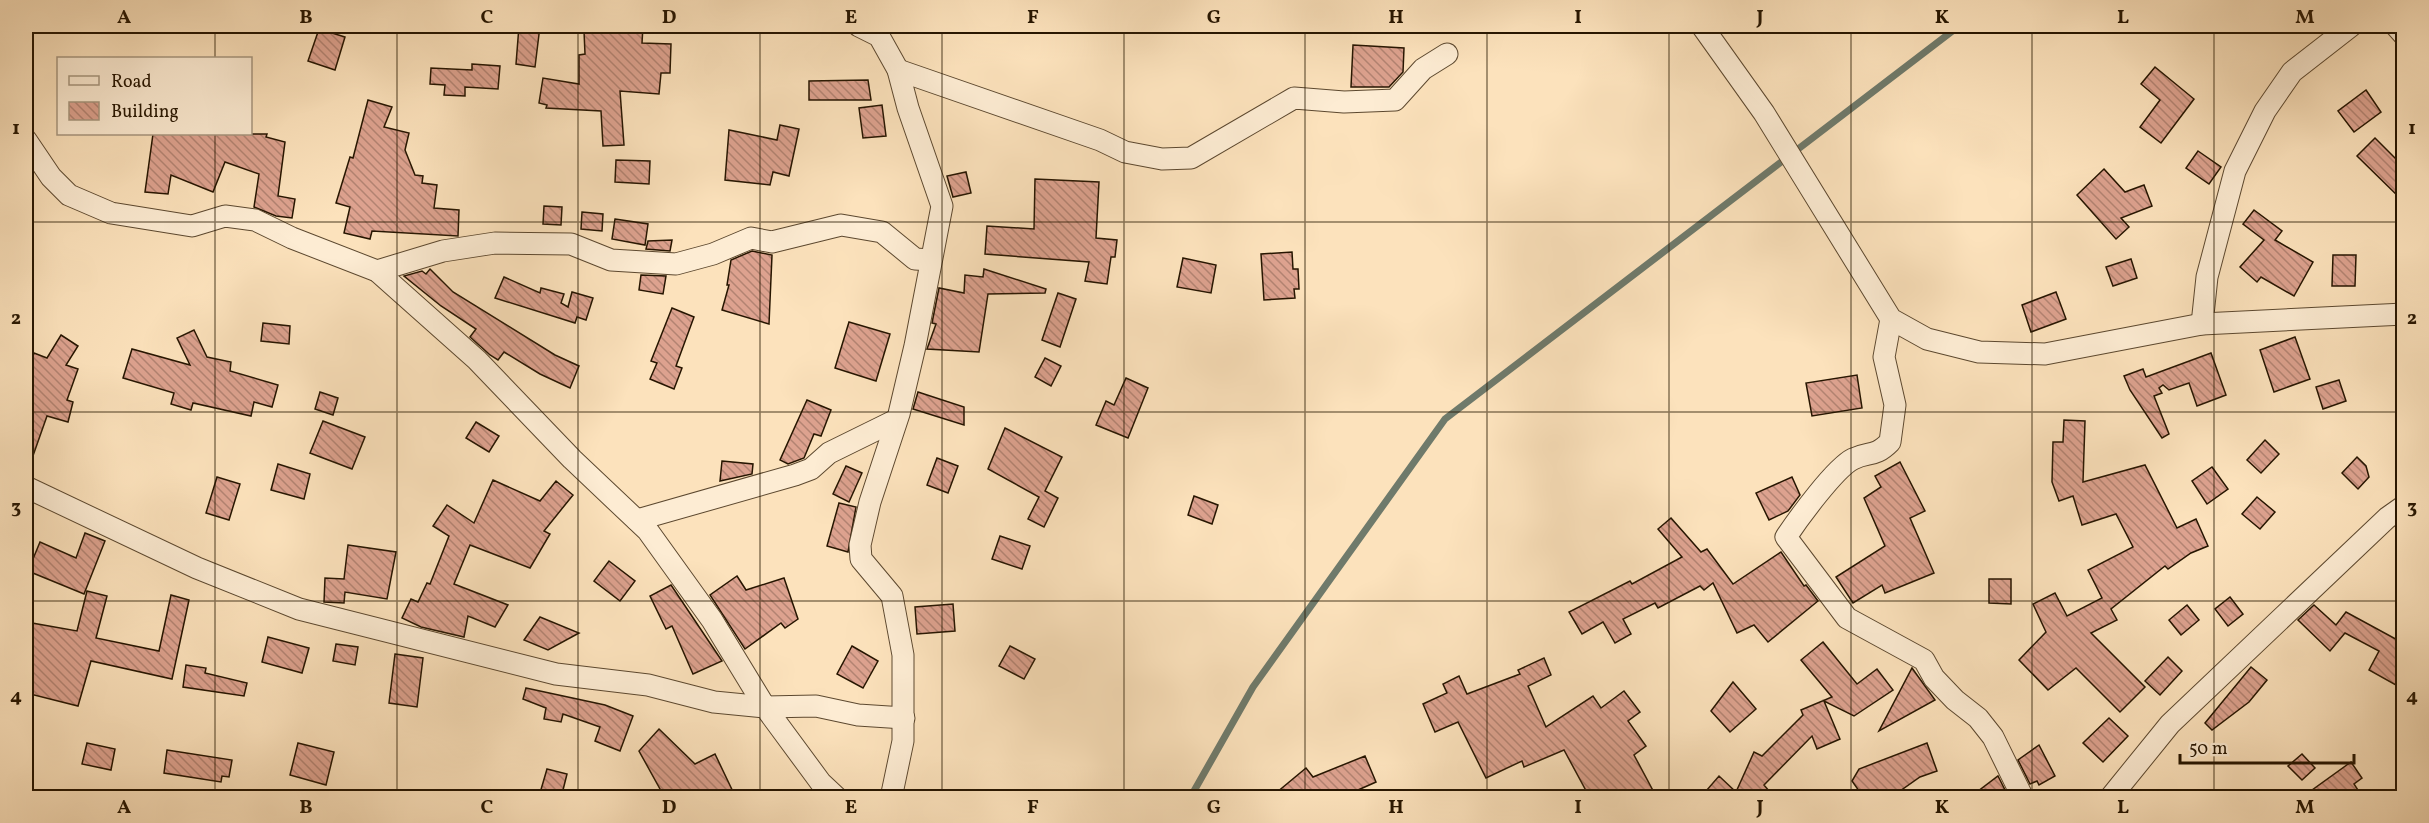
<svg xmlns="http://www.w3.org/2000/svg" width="2429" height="823" font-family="Vollkorn,serif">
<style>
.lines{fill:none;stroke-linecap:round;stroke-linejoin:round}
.stream{stroke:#6f7a6b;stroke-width:7}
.building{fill:url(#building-back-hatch);stroke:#261500;stroke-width:1.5}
.street-casing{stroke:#5c482f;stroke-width:23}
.street{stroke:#fdecd3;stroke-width:21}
.grid{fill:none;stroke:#261500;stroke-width:1.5;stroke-opacity:0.55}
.neatline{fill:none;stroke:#261500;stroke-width:2}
.grid-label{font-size:20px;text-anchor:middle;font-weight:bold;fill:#261500}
</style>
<defs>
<pattern id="building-back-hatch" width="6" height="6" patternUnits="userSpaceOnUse" patternTransform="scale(1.5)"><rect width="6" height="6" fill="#dda28f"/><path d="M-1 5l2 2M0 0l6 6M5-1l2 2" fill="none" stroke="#b38372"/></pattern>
</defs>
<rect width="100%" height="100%" fill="#fce2bc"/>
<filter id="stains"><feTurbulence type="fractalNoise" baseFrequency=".00333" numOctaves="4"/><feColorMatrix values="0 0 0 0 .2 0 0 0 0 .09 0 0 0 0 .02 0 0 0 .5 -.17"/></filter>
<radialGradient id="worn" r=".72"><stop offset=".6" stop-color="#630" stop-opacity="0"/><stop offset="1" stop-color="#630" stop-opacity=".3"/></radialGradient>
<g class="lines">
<polyline class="stream" points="1190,798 1253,687 1445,419 1959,26"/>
</g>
<g class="building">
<polygon points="519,26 540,26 535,67 516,64"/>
<polygon points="611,26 643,26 642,43 671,44 670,73 661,73 659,94 620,91 624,145 603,146 601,111 546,108 547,105 539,103 543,78 579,84 579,55 585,54 584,31 611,31"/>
<polygon points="319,29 345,37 335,70 308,61"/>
<polygon points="1353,45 1404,48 1403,72 1389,87 1351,87"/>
<polygon points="472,64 500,66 498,89 465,87 465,96 444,95 445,85 430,84 431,68 472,70"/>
<polygon points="2155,67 2194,99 2161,143 2140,127 2160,100 2141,84"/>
<polygon points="868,80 871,100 809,100 809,81"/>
<polygon points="2366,90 2381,112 2354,132 2338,111"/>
<polygon points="368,100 392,107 384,127 409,133 405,150 415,175 423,176 422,183 437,185 434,208 459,210 458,236 372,231 370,239 344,233 350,207 336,203 350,157 353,158"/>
<polygon points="882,105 886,136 863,138 859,108"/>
<polygon points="780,125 799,129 789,176 773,172 770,185 725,180 729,130 777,140"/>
<polygon points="153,134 267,134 266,137 285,142 278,196 295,199 292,218 276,216 254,207 259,174 225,162 213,192 171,175 168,194 145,192"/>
<polygon points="2375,138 2403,166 2403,201 2357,156"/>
<polygon points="2198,151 2221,167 2209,184 2186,168"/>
<polygon points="616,160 650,161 649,184 615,182"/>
<polygon points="2104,169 2125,192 2144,185 2152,206 2121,218 2129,227 2116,239 2077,195"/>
<polygon points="966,172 971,193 953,197 947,176"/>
<polygon points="1035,179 1099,182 1096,238 1117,240 1115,257 1111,257 1107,284 1085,281 1089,262 985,254 987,226 1034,229"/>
<polygon points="544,206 562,207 561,225 543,224"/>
<polygon points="2254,210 2282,231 2275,240 2313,262 2294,296 2261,277 2257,282 2240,267 2264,240 2243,224"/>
<polygon points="582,212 603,214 602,231 581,229"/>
<polygon points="615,219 648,224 645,245 612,239"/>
<polygon points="672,240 670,251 646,249 648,241"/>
<polygon points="752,251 772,255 769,324 722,310 729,285 727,285 731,260"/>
<polygon points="1292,252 1293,269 1298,269 1299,289 1294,289 1295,298 1264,300 1261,254"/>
<polygon points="2333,255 2356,255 2355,286 2332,286"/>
<polygon points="1183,258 1216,265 1211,293 1177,287"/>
<polygon points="2131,259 2137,278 2113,286 2106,267"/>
<polygon points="430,269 453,292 555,355 579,366 570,388 540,374 504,352 498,360 490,355 470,337 476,329 441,306 404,276 422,271 426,274"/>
<polygon points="984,269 1046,289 1045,293 988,294 979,352 927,349 936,324 932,323 939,288 964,293 965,275 983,277"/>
<polygon points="641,275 666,276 663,294 639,290"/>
<polygon points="504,277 540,293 541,288 564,294 561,303 568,307 572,292 593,298 586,320 577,317 575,323 495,298"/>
<polygon points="2056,292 2066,319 2031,332 2022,305"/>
<polygon points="1058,293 1076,299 1060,347 1042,340"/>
<polygon points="672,308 694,317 676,366 682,368 674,389 650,379 657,363 651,361"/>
<polygon points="849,322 890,334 876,381 835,368"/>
<polygon points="263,323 290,326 289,344 261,341"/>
<polygon points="194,330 207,357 231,362 230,371 278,385 272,407 254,402 251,416 193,403 191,410 171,404 174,393 123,378 132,349 190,365 177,338"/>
<polygon points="61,335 78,346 66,365 78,369 67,400 73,402 68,422 47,416 28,470 26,469 26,375 34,353 47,358"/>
<polygon points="2295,337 2310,379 2274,392 2260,350"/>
<polygon points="2211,353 2226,395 2197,406 2189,383 2169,390 2163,385 2159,388 2162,393 2154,396 2169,434 2162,438 2130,390 2124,376 2143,369 2146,377"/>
<polygon points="1045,358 1061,366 1051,386 1035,377"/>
<polygon points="1857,375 1862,408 1812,416 1806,383"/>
<polygon points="1126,378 1148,388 1128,438 1096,425 1106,401 1114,405"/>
<polygon points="2339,380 2346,401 2323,409 2316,387"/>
<polygon points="320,392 338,398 333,415 315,409"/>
<polygon points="918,392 964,407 964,425 913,409"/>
<polygon points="807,400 831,410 821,436 814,434 804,458 788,464 780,460"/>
<polygon points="2064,420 2085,421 2083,482 2145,465 2177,528 2196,519 2208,546 2191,553 2168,569 2165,566 2111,609 2117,620 2091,633 2145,687 2120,712 2076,668 2048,690 2019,660 2046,632 2033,604 2055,593 2067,616 2102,598 2088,570 2133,547 2116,514 2082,525 2073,496 2059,501 2052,482 2053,442 2063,442"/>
<polygon points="323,421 365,437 352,469 310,453"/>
<polygon points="476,422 499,436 489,452 466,438"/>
<polygon points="1005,428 1062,457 1045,491 1058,498 1044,527 1028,519 1039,497 988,469"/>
<polygon points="2265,440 2279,454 2261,473 2247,460"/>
<polygon points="2357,457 2366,466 2369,477 2358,489 2342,473"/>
<polygon points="937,458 958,466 948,493 927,485"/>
<polygon points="722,461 753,464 752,474 720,481"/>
<polygon points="1900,462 1925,511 1910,518 1934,573 1885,593 1882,585 1853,603 1836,577 1885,546 1864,498 1881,487 1875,476"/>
<polygon points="278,464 310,474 304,499 271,490"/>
<polygon points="846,466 862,473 849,502 833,494"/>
<polygon points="2212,467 2228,489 2207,504 2192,481"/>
<polygon points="217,477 240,484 229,520 206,513"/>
<polygon points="1792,477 1800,495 1788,511 1769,520 1756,493"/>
<polygon points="493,480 540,501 556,481 573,495 544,531 550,534 530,568 470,545 454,584 508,605 495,627 468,616 464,637 421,627 402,618 411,599 418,602 427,583 430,584 449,536 433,526 447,505 474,523"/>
<polygon points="1194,496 1218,505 1212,524 1188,515"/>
<polygon points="2257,497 2275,512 2260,529 2242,514"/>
<polygon points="839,503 856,507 848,552 827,546"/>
<polygon points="1671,518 1701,552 1707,549 1733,584 1781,552 1804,586 1806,585 1818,601 1768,642 1754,625 1737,633 1713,583 1704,590 1700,586 1658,608 1655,603 1623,619 1631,634 1615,643 1603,622 1582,634 1569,612 1630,581 1632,584 1682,557 1658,529"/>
<polygon points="85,533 105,541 84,594 28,571 40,542 76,558"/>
<polygon points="1000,536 1030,546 1022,569 992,559"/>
<polygon points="348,545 396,552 387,599 345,592 344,603 324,602 325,578 344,579"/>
<polygon points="609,561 635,581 620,601 594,581"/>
<polygon points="737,576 746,590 784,578 798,619 785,628 781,623 745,649 710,595"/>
<polygon points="1989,579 2011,579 2011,604 1989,603"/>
<polygon points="671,585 722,661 693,674 672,626 666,629 650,596"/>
<polygon points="87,591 107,596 96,638 159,651 171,595 189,600 172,679 91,661 78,706 26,693 26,622 77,631"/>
<polygon points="2230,597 2243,614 2228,626 2215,609"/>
<polygon points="953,604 955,631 917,634 915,607"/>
<polygon points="2187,605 2199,620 2181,635 2169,620"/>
<polygon points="2314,605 2336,625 2346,612 2403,643 2403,689 2369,670 2379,651 2345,633 2330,651 2298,620"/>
<polygon points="540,617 579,633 548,650 524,640"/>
<polygon points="268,637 309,648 302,673 262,662"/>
<polygon points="1823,642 1857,684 1877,669 1893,690 1854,716 1824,701 1840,739 1817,749 1812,736 1764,785 1775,798 1700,798 1719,776 1736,792 1754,752 1762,756 1803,715 1801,710 1832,697 1801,660"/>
<polygon points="336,644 358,647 355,665 333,661"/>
<polygon points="852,646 878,661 863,688 837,674"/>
<polygon points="1010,646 1035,659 1024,679 999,666"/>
<polygon points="395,654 423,658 417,707 389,703"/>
<polygon points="2168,657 2182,671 2160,695 2145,681"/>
<polygon points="1544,658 1551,675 1528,686 1546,727 1593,696 1601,708 1624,691 1640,712 1628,721 1646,746 1634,755 1657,798 1590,798 1564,750 1524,767 1522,761 1486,778 1458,722 1435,732 1423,704 1447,693 1443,684 1459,676 1467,694 1520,674 1518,670"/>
<polygon points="186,665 206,668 205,673 247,683 244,696 183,687"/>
<polygon points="2251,667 2267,680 2249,702 2212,730 2205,723"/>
<polygon points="1912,668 1935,700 1879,731"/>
<polygon points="1733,682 1756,709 1730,732 1711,711"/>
<polygon points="526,688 605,705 633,716 620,751 595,741 600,727 563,714 561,722 544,719 546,708 523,699"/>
<polygon points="2109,718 2128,736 2103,762 2083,743"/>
<polygon points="659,729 695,764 715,754 736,798 665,798 639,751"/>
<polygon points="87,743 115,749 111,770 82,764"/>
<polygon points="298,743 334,752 326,785 290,775"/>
<polygon points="1927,743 1937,771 1920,777 1890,798 1864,798 1852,781 1859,769"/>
<polygon points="2039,745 2055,776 2039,785 2037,781 2030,784 2018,760"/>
<polygon points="167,750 232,760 229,777 222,776 221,782 164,773"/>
<polygon points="2302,754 2315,768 2302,780 2288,766"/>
<polygon points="1365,756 1376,782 1340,798 1270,798 1306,768 1313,777"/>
<polygon points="2351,762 2362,778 2354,784 2363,798 2301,798"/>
<polygon points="547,769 567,774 561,798 540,793"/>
<polygon points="1998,776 2007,794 1999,798 1969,798"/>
</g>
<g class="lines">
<g class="street-casing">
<g id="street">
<polyline points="859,26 879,36 898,70 908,108 942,206 915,346 899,414 870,502 860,545 861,559 892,596 903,655 903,741 891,798"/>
<polyline points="1702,26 1764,113 1891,319 1927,339 1979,352 2045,354 2202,324 2404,314"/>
<polyline points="2396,26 2404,35"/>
<polyline points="898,70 1100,140 1125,152 1162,159 1191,158 1294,98 1344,102 1395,100 1423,69 1447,54"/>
<polyline points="26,140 51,177 69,195 111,213 192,226 225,216 255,220 292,238 377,271 477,360 572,459 648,531 712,620 765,707 816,706 858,715 904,718"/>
<polyline points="377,271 443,251 495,243 571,244 611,260 676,264 713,254 751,238 772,242 841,225 882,232 915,259 931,260"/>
<path d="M 1891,319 L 1884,357 L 1895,405 L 1890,442 C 1874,458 1869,451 1853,459 C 1835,468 1798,519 1786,537 L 1847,618 L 1924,660 L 1934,678 L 1955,700 L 1978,718 L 1993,737 L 2023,798"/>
<polyline points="2202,324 2207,277 2235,171 2265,111 2292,72 2351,26"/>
<polyline points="26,487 197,568 299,609 556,674 648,685 714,702 765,707 821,783 837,798"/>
<polyline points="637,520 795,475 811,469 829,453 896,420"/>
<polyline points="2110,798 2170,724 2387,518 2404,506"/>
</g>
</g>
<use href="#street" class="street"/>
</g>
<path class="grid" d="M 215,26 L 215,58M 397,26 L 397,798M 578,26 L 578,798M 760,26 L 760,798M 942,26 L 942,798M 1124,26 L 1124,798M 1305,26 L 1305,798M 1487,26 L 1487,798M 1669,26 L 1669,798M 1851,26 L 1851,798M 2032,26 L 2032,798M 2214,26 L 2214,798M 215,134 L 215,798M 26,222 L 2404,222M 26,412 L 2404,412M 26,601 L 2404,601"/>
<rect width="2429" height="823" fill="none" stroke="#fce2bc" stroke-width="66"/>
<rect x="57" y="57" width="195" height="78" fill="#fdecd3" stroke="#a7967f" stroke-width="1.5"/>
<rect x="69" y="76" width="30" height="9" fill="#fdecd3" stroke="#a7967f" stroke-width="1.5"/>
<text x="111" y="87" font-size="18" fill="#261500">Road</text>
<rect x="69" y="102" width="30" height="18" fill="url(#building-back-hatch)" stroke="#a7967f" stroke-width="1.5"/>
<text x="111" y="117" font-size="18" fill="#261500">Building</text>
<path d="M2180 754v9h174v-9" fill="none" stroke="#261500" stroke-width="3"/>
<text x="2189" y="754" font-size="18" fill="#261500" stroke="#fdecd3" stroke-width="4.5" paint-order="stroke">50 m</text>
<rect x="33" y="33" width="2363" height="757" class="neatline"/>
<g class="grid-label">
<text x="124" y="23">A</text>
<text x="306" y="23">B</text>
<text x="487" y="23">C</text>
<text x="669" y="23">D</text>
<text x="851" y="23">E</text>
<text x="1033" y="23">F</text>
<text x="1214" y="23">G</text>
<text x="1396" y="23">H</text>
<text x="1578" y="23">I</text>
<text x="1760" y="23">J</text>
<text x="1942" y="23">K</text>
<text x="2123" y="23">L</text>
<text x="2305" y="23">M</text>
<text x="16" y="134">1</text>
<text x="2412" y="134">1</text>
<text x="16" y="324">2</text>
<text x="2412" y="324">2</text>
<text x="16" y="513">3</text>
<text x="2412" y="513">3</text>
<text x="16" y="702">4</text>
<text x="2412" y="702">4</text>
<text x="124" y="813">A</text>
<text x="306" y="813">B</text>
<text x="487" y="813">C</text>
<text x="669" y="813">D</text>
<text x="851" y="813">E</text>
<text x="1033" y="813">F</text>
<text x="1214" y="813">G</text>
<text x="1396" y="813">H</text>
<text x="1578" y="813">I</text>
<text x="1760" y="813">J</text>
<text x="1942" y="813">K</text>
<text x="2123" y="813">L</text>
<text x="2305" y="813">M</text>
</g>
<rect width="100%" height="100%" filter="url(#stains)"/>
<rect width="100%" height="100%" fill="url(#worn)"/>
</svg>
